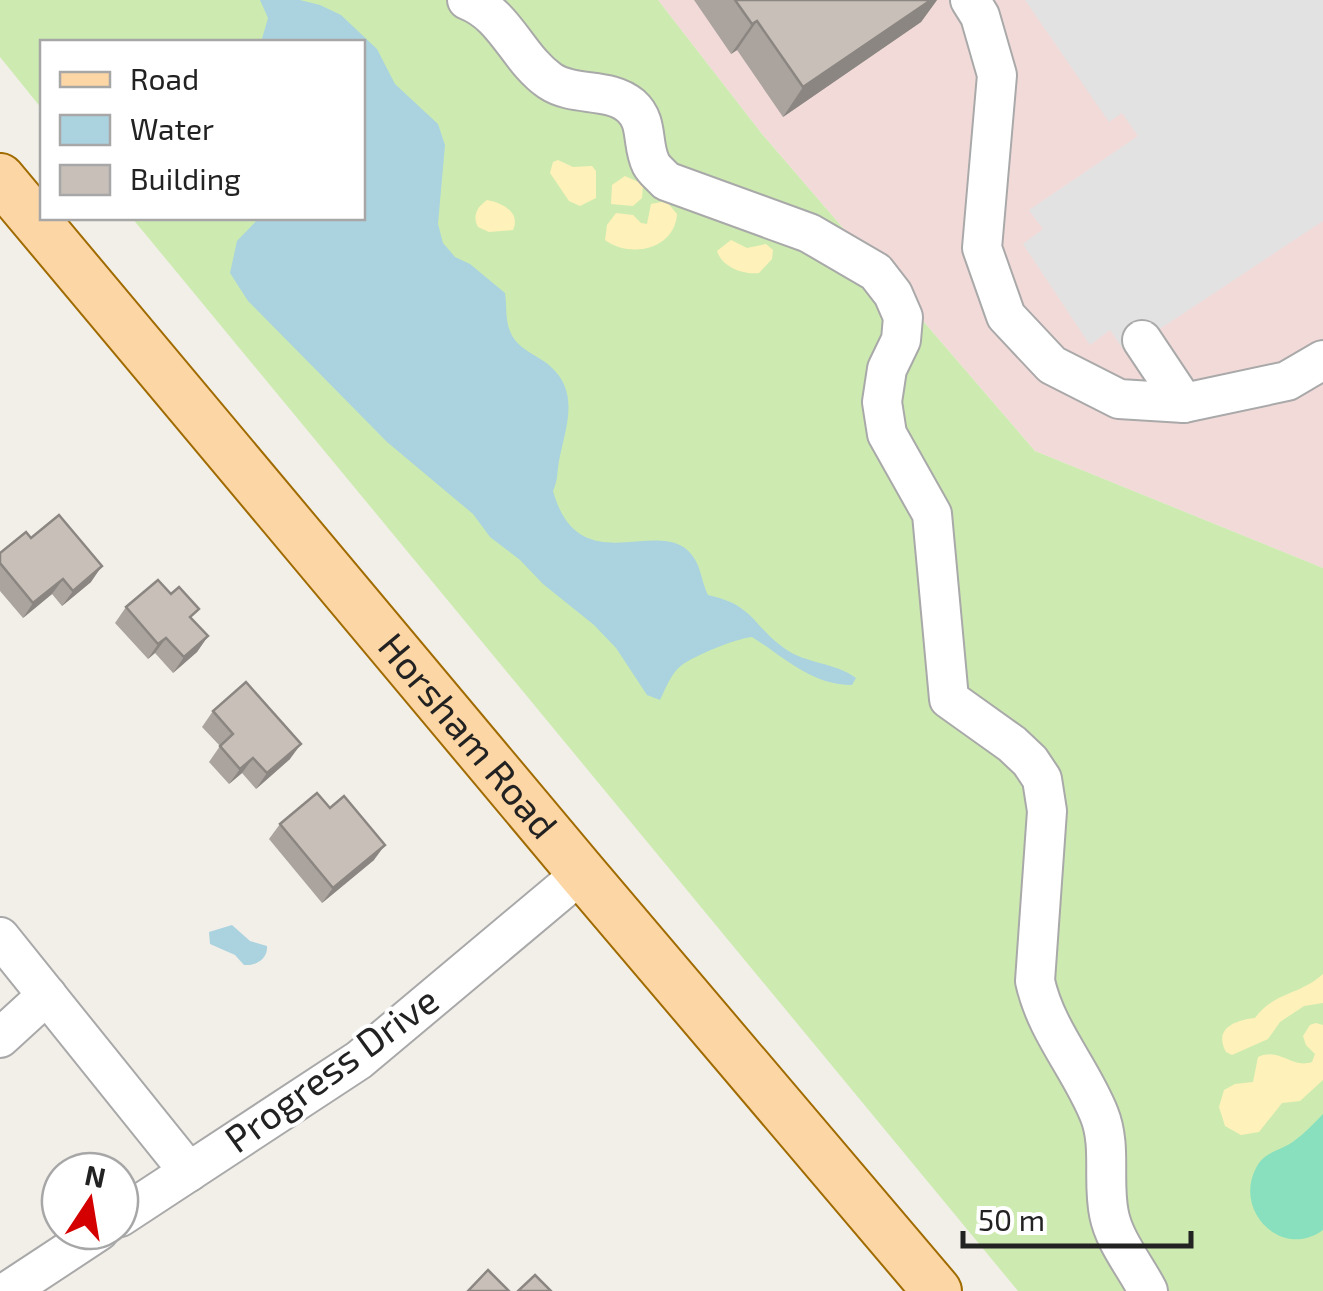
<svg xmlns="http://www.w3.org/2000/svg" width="1323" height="1291" font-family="'Exo 2',sans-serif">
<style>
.commercial{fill:#f2dad9}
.grass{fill:#cdebb0}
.sand{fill:#fff1ba}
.pitch{fill:#88e0be}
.parking{fill:#e2e2e2}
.water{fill:#aad3df}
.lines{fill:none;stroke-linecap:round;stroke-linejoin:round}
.minor-casing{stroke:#a9a9a9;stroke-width:42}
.major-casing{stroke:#a06b00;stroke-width:52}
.minor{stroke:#fff;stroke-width:38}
.major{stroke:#fcd6a4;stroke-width:48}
.wall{fill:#aba49e}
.shaded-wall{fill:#8b8681}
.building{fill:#c7bfb8;stroke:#8b8681;stroke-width:2.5}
.labels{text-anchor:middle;stroke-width:8;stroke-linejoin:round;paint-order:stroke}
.street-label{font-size:38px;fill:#222;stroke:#fff}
</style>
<rect width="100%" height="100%" fill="#f2efe9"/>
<polygon class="commercial" points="658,0 1323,0 1323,568 1035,451 762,134"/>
<polygon class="grass" points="0,0 658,0 762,134 1035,451 1323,568 1323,1291 1018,1291 132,218 362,218 362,42 42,42 42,109 0,57"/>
<g class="sand">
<polygon points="558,160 573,167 592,166 596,171 596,198 580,206 569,201 550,173 553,162"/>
<polygon points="625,176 643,184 642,198 633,206 611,204 612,185"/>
<path d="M 487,200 C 502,203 521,212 513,230 L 489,232 L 478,227 C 472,216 477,207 487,200 Z"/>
<path d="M 666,201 L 677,214 C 675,249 631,259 605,240 L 607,225 L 616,213 L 633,215 L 641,223 L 647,224 L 651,204 Z"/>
<path d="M 731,240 L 747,248 L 766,244 L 773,250 L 772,259 L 759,273 C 743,275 722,267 717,251 Z"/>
<path d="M 1323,974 L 1323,1003 L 1304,1006 L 1280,1022 L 1268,1039 L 1232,1055 L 1226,1052 C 1213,1028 1236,1020 1255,1018 C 1274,992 1300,995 1323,974 Z"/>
<path d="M 1316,1023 L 1323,1025 L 1323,1080 L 1300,1101 L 1282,1103 L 1259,1132 L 1241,1135 L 1225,1126 L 1219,1107 L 1224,1090 L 1235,1084 L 1253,1082 L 1258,1057 C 1280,1047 1291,1069 1312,1062 L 1315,1054 L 1306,1045 L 1303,1036 L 1310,1025 Z"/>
</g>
<path class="pitch" d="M 1323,1114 L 1323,1230 C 1283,1260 1233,1212 1256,1168 C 1264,1151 1281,1151 1294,1141 C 1305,1133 1314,1123 1323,1114 Z"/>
<polygon class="parking" points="1025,0 1323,0 1323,221 1125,352 1110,330 1090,345 1023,244 1043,229 1029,210 1138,136 1122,113 1109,122"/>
<g class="water">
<path d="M 260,0 L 300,0 L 320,5 L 341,15 L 377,49 L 395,84 L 438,124 L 445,145 L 438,224 L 443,243 L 455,257 L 470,264 L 505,293 C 507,305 505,320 510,331 C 517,350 537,354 550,366 C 581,393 565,429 559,461 C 557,473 558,480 553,491 C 580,587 664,510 694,558 C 701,568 702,583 708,595 C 754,605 752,625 784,648 C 805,664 835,662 856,678 L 852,685 C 811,685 784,657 752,637 C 735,639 696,655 682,665 C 671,673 666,688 660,700 L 647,695 L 616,648 L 594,625 L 543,584 L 520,560 L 490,537 L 473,514 L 387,442 L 248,301 L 230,273 L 237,241 L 259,218 L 362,218 L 362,42 L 261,42 L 268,18 Z"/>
<path d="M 232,925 L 250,941 L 267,946 C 268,959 256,966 244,965 L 235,955 L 210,944 L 209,932 Z"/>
</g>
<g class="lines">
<g class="minor-casing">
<g id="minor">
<path d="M 467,0 C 506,15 517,58 550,81 C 574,97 609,87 631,106 C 649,122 641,144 651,164 C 654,170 662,176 666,181 L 809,233 L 876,272 L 893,294 L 903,317 L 901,340 L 887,369 L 882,402 L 887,434 L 932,514 L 949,699 L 1012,744 L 1030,761 L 1042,779 L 1047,811 L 1035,981 C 1046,1031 1080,1067 1099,1114 C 1112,1146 1102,1181 1109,1214 C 1114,1241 1136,1267 1148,1291"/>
<polyline points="970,0 980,16 997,75 982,248 1006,316 1052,365 1119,399 1184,403 1287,381 1323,360"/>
<polyline points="1142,340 1184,403"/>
<polyline points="0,937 189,1172"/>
<polyline points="0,1038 47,995"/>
<polyline points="120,1217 359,1060 582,873"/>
<polyline points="8,1291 99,1231"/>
</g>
</g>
<g class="major-casing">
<g id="major">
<path id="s1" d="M 0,178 L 582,873 L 937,1291"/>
</g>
</g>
<use href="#minor" class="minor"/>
<use href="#major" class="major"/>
</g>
<g class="wall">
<polygon points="694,0 937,0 921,22 783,117 737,50 731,54"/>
<polygon points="31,538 91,582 62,606 52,594 23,618 0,591 0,553"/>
<polygon points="126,607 192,619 208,636 197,652 173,673 155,653 148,659 115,623"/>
<polygon points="213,711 290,759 256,789 242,773 229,784 209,762 220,746 202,727"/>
<polygon points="280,824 374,860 322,903 269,839"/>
</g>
<g class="shaded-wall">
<polygon points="931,0 937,0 921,22 783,117 803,87"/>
<polygon points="757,21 737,50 731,54 752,24"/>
<polygon points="102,566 91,582 62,606 73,591"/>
<polygon points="63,579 52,594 23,618 33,603"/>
<polygon points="208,636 197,652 173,673 184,657"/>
<polygon points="166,638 155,653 148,659 158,644"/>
<polygon points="301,744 290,759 256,789 267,773"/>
<polygon points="253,758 242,773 229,784 240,769"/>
<polygon points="385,845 374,860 322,903 333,888"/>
</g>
<g class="building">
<polygon points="735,0 931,0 803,87 757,21 752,24"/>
<polygon points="59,515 102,566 73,591 63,579 33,603 0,563 0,553 26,532 31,538"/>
<polygon points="158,580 171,594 179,587 199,609 190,617 208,636 184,657 166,638 158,644 126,607"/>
<polygon points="246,682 301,744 267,773 253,758 240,769 220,746 233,734 213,711"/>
<polygon points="317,793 330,808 344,796 385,845 333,888 280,824"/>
<polygon points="488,1270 509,1291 468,1291"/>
<polygon points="535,1275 551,1291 518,1291"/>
</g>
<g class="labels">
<g class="street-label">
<text dy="13" stroke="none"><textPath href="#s1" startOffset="728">Horsham Road</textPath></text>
<text transform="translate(332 1070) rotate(-36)" y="13">Progress Drive</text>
</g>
</g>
<rect x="40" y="40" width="325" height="180" fill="#ffffff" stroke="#a7a7a7" stroke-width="2.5"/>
<rect x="60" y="72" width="50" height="15" fill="#fcd6a4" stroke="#a7a7a7" stroke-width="2.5"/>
<text x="130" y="90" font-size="30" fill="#222222">Road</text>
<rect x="60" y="115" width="50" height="30" fill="#aad3df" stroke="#a7a7a7" stroke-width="2.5"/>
<text x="130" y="140" font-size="30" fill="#222222">Water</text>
<rect x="60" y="165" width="50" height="30" fill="#c7bfb8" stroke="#a7a7a7" stroke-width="2.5"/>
<text x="130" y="190" font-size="30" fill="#222222">Building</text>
<g transform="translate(90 1201) rotate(12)"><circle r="48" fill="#ffffff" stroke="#a7a7a7" stroke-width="2.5"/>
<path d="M0-8L18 38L0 25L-18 38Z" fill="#d40000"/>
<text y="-15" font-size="28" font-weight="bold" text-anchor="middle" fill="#222222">N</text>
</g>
<path d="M963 1231v15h228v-15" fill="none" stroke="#222222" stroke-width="5"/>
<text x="978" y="1231" font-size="30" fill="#222222" stroke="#ffffff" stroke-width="8" paint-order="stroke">50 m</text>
</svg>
